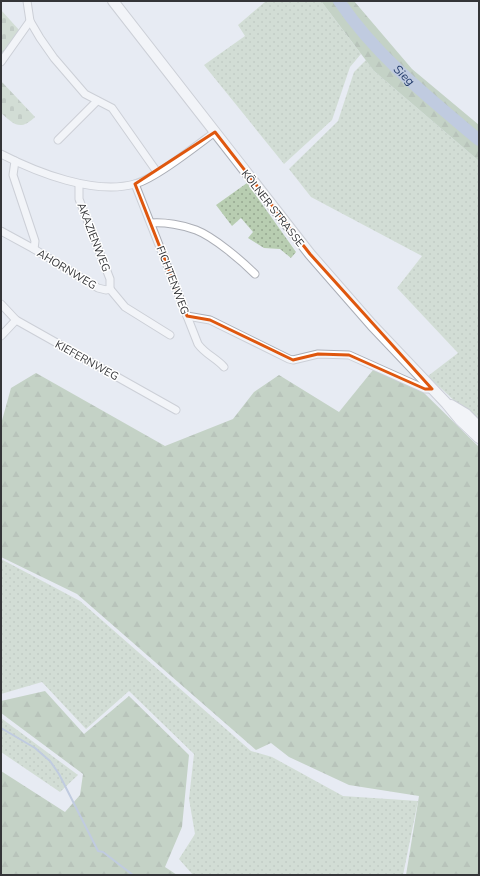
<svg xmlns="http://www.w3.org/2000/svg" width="480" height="876" font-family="'Nunito Sans',sans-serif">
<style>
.green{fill:url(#green-dots)}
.forest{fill:url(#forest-firs)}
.cemetery{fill:url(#cemetery-stones)}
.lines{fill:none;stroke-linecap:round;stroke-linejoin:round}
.stream{stroke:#90a4c9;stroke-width:2}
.river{stroke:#90a4c9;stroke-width:12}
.street-casing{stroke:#abaeb6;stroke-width:9}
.secondary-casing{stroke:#abaeb6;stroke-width:12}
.street{stroke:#fff;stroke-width:7}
.secondary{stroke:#fff;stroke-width:10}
.marked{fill:none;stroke:#df570e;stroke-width:3;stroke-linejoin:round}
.labels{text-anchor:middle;stroke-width:3;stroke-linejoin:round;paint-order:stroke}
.street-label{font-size:11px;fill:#343538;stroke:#fff}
.water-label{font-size:12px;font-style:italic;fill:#243d6d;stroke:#fff}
</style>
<defs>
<pattern id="green-dots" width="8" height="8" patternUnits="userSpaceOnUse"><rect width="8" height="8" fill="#b8cdb1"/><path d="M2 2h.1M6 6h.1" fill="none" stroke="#96a791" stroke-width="1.8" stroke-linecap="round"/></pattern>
<pattern id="forest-firs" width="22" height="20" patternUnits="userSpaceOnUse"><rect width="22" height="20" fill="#99b491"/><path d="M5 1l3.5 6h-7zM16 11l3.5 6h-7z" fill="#7e9377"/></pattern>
<pattern id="cemetery-stones" width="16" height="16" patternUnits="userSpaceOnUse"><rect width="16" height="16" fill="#b8cdb1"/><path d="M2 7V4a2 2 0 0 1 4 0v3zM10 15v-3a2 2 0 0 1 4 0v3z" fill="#96a791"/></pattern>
</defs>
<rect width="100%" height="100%" fill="#e7ebf3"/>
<g class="green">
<polygon points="266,1 321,1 361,54 350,67 332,120 284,164 204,65 245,36 238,25"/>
<polygon points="366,60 374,71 479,161 479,424 428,376 458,353 397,288 422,256 311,197 289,169 338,121 354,72"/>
<polygon points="247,183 296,252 291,258 280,249 264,248 248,238 253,232 241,218 232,226 216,205"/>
<polygon points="1,559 80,601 251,751 272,757 343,796 418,801 403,875 193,875 179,859 195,834 189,799 194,754 129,691 86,729 42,682 1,694"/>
<polygon points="1,718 78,775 60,792 1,752"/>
</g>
<g class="forest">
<polygon points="321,1 354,1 412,69 479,125 479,161 374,71"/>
<polygon points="373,370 420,389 479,447 479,875 406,875 419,796 349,785 289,757 271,743 256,750 77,594 1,557 1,424 11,388 36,373 165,446 233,419 254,392 279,375 339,412"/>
<polygon points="45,691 84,734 129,696 189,755 182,827 165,867 177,875 1,875 1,771 65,812 80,795 83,774 1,713 1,701"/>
</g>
<g class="cemetery">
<polygon points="1,10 20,31 1,56"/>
<path d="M 1,81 L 35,117 C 20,131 15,125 1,113 Z"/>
</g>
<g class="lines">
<polyline class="stream" points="1,728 35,748 50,761 59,774 98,851 103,852 133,875"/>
<path class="river" id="s1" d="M 339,1 C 376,56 429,98 479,140"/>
<g class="street-casing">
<g id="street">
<polyline points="27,1 30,21 40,38 54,58 85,94 112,108 157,172"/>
<polyline points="1,62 30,21"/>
<polyline points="58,140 97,101"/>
<path d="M 1,154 C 38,173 94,195 135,184 C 156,178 196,146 215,132"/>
<polyline points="15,161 13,175 35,241 34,249"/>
<polyline points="79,184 79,199 110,279 110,289"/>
<path d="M 135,184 L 198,344 C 205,354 216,358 224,367"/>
<path d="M 151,223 C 165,222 183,225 196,230 C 214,237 242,261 255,274"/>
<polyline points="1,231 34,249 98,288 106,290 110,289 125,307 170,335"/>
<polyline points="1,304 16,320 176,410"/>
<polyline points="187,316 210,320 289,359 293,360 318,354 349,355 425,389 432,389"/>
<polyline points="1,336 16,320"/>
</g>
</g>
<g class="secondary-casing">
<g id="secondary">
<polyline points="113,1 310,254 372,325 446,403 460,420 479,438"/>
<polyline points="451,405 466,414 479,427"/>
</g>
</g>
<use href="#street" class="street"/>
<use href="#secondary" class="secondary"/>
</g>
<path d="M0 0H480V876H0ZM 215,132 L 310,254 L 432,389 L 425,389 L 349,355 L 318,354 L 293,360 L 210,320 L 187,316 L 135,184 Z" fill="#e7ebf3" fill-opacity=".55" fill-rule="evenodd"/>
<path class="marked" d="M 215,132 L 310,254 L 432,389 L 425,389 L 349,355 L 318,354 L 293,360 L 210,320 L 187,316 L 135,184 Z"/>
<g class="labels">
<g class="street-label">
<text transform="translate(273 208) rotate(52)" y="4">KÖLNER STRASSE</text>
<text transform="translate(94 237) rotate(69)" y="4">AKAZIENWEG</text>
<text transform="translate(67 269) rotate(31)" y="4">AHORNWEG</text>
<text transform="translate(173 280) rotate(69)" y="4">FICHTENWEG</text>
<text transform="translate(87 360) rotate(29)" y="4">KIEFERNWEG</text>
</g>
<g class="water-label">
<text dy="4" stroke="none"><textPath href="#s1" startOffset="99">Sieg</textPath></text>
</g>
</g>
<rect width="480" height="876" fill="none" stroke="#343538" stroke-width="4"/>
</svg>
